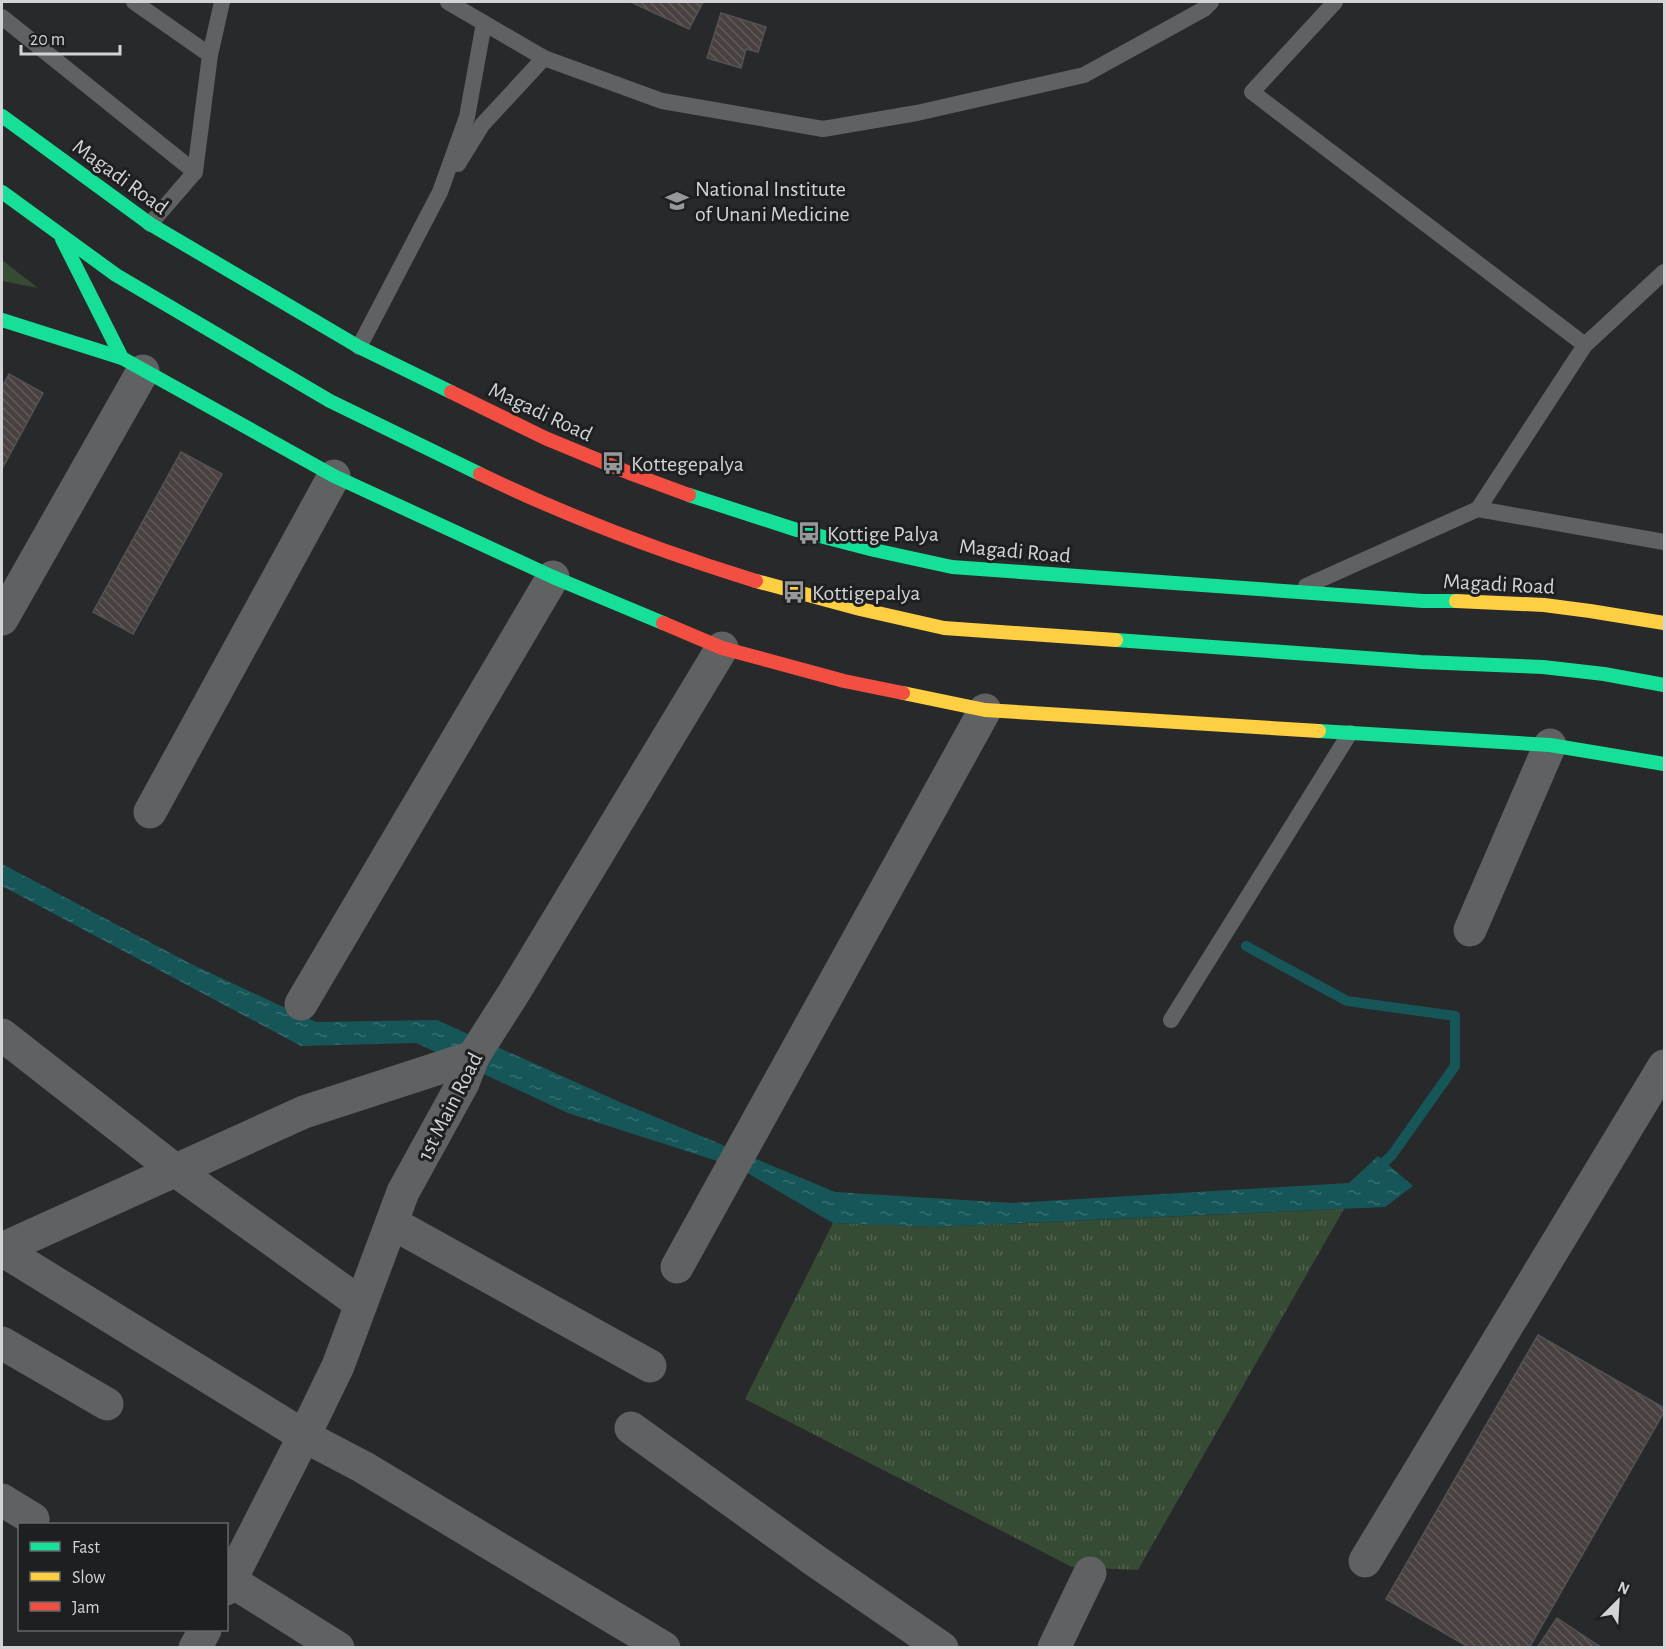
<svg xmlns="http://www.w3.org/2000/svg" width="1666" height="1649" font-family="'Alegreya Sans',sans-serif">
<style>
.grass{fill:url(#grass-tufts)}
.garden{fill:#364b34}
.water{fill:url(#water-ripples)}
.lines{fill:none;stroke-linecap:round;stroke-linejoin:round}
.stream{stroke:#165659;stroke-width:10}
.building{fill:url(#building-back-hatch);stroke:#535354;stroke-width:1.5}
.lane{stroke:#606162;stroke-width:16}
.street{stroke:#606162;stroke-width:33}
.fast{stroke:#16e098;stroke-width:14}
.slow{stroke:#ffcf43;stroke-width:14}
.jam{stroke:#f24e42;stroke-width:14}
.labels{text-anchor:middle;stroke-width:6;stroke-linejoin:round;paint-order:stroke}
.street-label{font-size:22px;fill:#d3d3d5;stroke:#1e1f21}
.poi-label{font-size:22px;fill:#d3d3d5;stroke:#1e1f21;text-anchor:start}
</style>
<defs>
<pattern id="grass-tufts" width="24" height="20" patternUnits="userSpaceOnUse" patternTransform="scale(1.5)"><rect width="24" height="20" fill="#364b34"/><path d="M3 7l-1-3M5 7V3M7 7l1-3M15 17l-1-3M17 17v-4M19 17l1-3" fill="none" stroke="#526450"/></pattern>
<pattern id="water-ripples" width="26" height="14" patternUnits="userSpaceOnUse" patternTransform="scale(1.5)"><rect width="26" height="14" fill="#165659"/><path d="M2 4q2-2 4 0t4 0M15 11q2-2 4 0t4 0" fill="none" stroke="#376d70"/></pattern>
<pattern id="building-back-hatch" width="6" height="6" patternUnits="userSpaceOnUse" patternTransform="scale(1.5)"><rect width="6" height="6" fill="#494040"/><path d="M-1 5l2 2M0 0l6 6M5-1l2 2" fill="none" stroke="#625b5b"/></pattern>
</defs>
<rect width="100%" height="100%" fill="#28292a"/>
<polygon class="grass" points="1344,1209 1138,1570 1072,1567 745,1399 833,1223 934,1227"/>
<polygon class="garden" points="2,260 38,288 2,281"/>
<polygon class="water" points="2,864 193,965 316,1022 437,1020 622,1103 835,1192 1012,1203 1349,1183 1378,1156 1413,1186 1385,1207 934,1227 833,1223 739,1168 568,1113 416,1043 301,1046 2,886"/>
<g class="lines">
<polyline class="stream" points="1246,946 1347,1001 1455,1016 1455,1066 1392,1155 1375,1171"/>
</g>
<g class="building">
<polygon points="631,2 703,2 689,29"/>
<polygon points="721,13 766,27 758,52 746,49 741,68 707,58"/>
<polygon points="9,374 43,393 2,469 2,387"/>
<polygon points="181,452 222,474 133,634 93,612"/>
<polygon points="1538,1335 1664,1408 1664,1412 1529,1648 1470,1648 1386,1599"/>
<polygon points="1557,1618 1602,1648 1537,1648"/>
</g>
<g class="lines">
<g class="lane">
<polyline points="134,2 210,55"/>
<polyline points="448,2 544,58 662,101 823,129 917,113 1084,75 1204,9 1211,2"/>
<polyline points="1335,2 1252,92 1585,345"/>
<polyline points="2,17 195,172"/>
<polyline points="458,164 482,125 544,58"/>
<polyline points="150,224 195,172 210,55 222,2"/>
<polyline points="1664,272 1585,345 1478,509 1664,542"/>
<polyline points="359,347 440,192 467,117 484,23"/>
<polyline points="1306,586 1478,509"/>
<polyline points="1171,1020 1350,733"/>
</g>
<g class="street">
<polyline points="2,619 143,371"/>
<polyline points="150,812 334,476"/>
<polyline points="1470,930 1550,745"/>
<polyline points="301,1004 553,577"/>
<polyline points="2,1035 175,1170 360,1303"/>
<polyline points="392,1223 650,1366"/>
<polyline points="2,1249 304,1112 473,1057"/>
<polyline points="2,1250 304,1436 363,1467 664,1648"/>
<polyline points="677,1267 985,710"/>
<polyline points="2,1343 107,1404"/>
<polyline points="631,1428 817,1562 942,1648"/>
<polyline points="2,1500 33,1519"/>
<polyline points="1365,1561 1664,1066"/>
<polyline points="231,1581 338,1648"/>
<polyline points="226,1589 304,1436 338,1366 403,1192 463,1083 473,1057 515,991 722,648"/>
<polyline points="195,1648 205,1630"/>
<polyline points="1054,1648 1090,1573"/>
</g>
<g class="fast">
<polyline points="2,116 150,224 359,347 451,392"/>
<polyline points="2,192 116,275 330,401 480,474"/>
<polyline points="62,239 122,358"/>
<polyline points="2,320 122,358 334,476 553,577 663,623"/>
<polyline points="689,495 797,530 874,550 952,567 1423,601 1456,601"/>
<polyline points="1116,640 1421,662 1543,667 1604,674 1664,685"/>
<polyline points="1319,731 1550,745 1664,764"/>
</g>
<g class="slow">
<polyline points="756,581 860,609 944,628 1116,640"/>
<polyline points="1456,601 1544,605 1590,611 1664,623"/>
<polyline points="903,693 985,710 1319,731"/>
</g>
<g class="jam">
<polyline points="451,392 545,438 632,474 689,495"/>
<path d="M 480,474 C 569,517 662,552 756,581"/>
<polyline points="663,623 722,648 844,681 903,693"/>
</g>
</g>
<defs>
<g id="university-bare" transform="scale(1.8)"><path d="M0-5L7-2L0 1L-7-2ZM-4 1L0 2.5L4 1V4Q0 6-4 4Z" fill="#979899" stroke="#1e1f21" stroke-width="2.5" paint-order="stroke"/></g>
<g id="bus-bare" transform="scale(1.8)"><path d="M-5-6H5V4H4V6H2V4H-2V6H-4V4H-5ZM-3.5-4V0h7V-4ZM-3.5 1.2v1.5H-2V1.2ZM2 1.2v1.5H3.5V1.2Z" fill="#979899" stroke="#1e1f21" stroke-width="2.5" paint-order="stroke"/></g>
</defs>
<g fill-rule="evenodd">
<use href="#university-bare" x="677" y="201"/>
<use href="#bus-bare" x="613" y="463"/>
<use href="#bus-bare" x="809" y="533"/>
<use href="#bus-bare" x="794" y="592"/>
</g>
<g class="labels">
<g class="street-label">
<text transform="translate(121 176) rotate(36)" y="8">Magadi Road</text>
<text transform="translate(541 411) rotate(25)" y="8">Magadi Road</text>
<text transform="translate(1015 550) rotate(5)" y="8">Magadi Road</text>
<text transform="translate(1499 583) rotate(3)" y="8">Magadi Road</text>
<text transform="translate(449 1106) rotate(-63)" y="8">1st Main Road</text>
</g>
<g class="poi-label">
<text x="695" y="196">National Institute<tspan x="695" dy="25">of Unani Medicine</tspan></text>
<text x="631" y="471">Kottegepalya</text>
<text x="827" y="541">Kottige Palya</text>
<text x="812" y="600">Kottigepalya</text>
</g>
</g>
<rect width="1666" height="1649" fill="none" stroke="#d3d3d5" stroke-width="6"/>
<rect x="18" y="1523" width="210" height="108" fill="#1e1f21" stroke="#666769" stroke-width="1.5"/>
<rect x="30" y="1542" width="30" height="9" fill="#16e098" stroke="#666769" stroke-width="1.5"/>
<text x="72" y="1553" font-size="18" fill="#d3d3d5">Fast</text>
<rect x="30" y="1572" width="30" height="9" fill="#ffcf43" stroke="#666769" stroke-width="1.5"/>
<text x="72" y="1583" font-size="18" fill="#d3d3d5">Slow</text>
<rect x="30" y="1602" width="30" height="9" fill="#f24e42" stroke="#666769" stroke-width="1.5"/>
<text x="72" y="1613" font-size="18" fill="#d3d3d5">Jam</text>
<g transform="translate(1618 1601) rotate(24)" stroke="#1e1f21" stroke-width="4.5" paint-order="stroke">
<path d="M0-4.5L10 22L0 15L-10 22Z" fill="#d3d3d5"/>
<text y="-9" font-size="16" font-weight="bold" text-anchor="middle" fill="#d3d3d5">N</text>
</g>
<path d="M21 45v9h99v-9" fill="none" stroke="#d3d3d5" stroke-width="3"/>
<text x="30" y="45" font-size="18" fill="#d3d3d5" stroke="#1e1f21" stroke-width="4.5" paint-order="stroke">20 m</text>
</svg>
